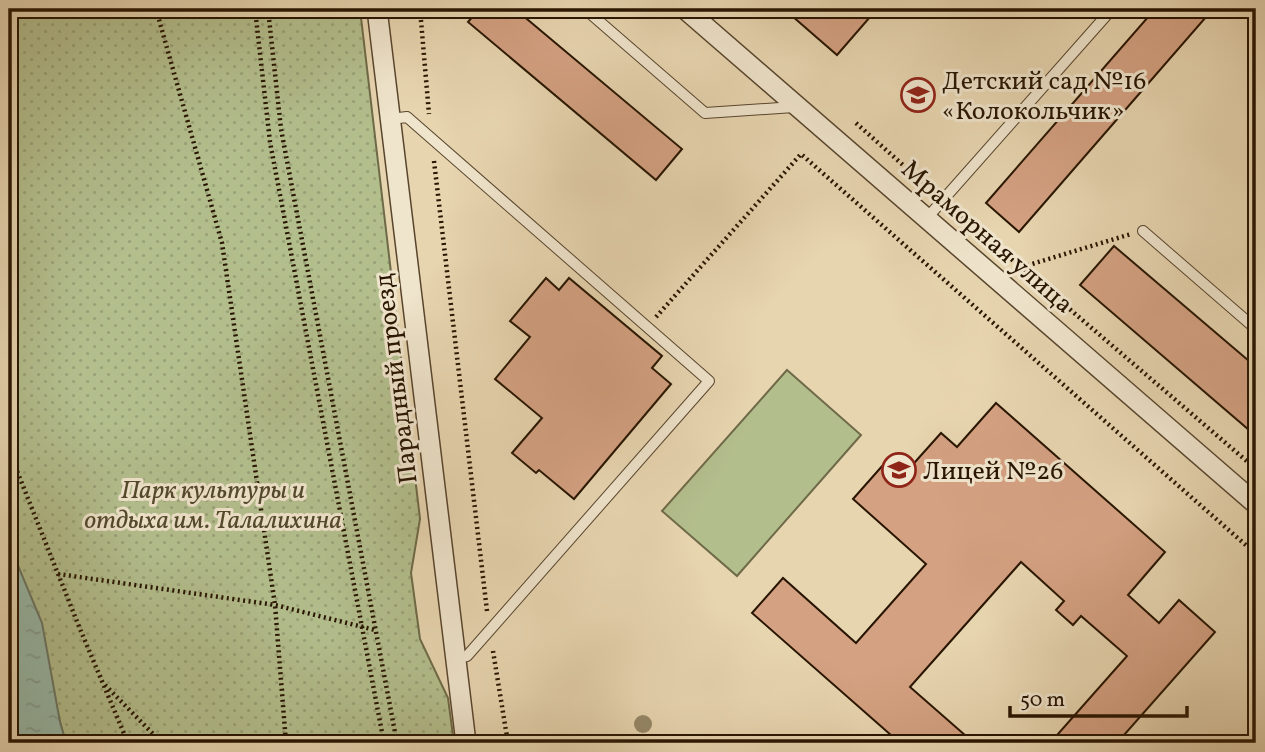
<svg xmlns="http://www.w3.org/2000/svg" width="1265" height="752" font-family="Vollkorn,serif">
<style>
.green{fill:url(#green-dots);stroke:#6e6a47;stroke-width:2}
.pitch{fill:#b3be8d;stroke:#6e6a47;stroke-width:2}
.water{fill:url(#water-ripples);stroke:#6b7765;stroke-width:2}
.building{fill:#d4a182;stroke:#281501;stroke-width:2}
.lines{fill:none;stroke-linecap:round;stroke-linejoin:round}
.lane-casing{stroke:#58452d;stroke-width:12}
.street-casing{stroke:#58452d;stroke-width:22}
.path{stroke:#281501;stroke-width:4.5;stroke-dasharray:2 3.5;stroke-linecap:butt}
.lane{stroke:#efe4cc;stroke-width:10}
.street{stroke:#efe4cc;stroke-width:19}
.tree{fill:#958767}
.labels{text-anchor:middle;stroke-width:6;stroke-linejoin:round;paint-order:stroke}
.poi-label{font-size:26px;fill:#281501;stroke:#efe4cc;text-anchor:start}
.street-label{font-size:26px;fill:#281501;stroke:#efe4cc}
.park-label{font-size:26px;font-style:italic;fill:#52482b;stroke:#efe4cc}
</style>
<defs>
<pattern id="green-dots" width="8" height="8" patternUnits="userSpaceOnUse" patternTransform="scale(1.75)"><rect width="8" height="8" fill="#b3be8d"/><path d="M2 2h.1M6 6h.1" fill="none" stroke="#9aa278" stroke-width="1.8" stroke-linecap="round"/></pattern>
<pattern id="water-ripples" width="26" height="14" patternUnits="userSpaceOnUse" patternTransform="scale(1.75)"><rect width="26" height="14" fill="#97b9a8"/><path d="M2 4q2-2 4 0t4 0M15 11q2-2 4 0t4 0" fill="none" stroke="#829e8f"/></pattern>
</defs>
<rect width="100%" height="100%" fill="#e7d5b0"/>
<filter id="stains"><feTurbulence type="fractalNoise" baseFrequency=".00286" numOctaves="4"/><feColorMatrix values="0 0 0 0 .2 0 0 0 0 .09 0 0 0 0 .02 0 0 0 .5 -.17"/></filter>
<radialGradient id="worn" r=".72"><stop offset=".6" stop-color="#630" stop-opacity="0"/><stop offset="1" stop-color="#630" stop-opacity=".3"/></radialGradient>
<polygon class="green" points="9,9 360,9 420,519 411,573 420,639 448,698 454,743 66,743 9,545"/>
<polygon class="pitch" points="787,370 861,435 737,576 662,511"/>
<polygon class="water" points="9,544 42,623 60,722 66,743 9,743"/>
<g class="building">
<polygon points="479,9 515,9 682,149 656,180 468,22"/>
<polygon points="784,9 877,9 837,55"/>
<polygon points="1155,9 1213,9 1019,232 986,203"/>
<polygon points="1114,246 1256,367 1256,436 1080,285"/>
<polygon points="546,278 559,290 569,278 662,356 652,368 671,384 574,499 539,470 536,473 512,453 542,418 495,379 530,337 510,321"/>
<polygon points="996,403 1165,552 1128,595 1159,623 1179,600 1215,632 1117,743 1050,743 1127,656 1081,616 1073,625 1056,610 1064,601 1021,562 910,687 974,743 900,743 752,613 783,578 856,643 926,564 853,499 891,456 907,471 941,433 957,447"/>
</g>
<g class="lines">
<g class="lane-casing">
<g id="lane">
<polyline points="585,9 705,113 794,107"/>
<polyline points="390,119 407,117 709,381 467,656 456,658"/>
<polyline points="927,218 1112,9"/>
<polyline points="1143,231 1256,329"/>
</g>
</g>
<g class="street-casing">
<g id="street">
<polyline points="377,9 466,743"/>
<polyline points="685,9 1256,504"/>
</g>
</g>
<g class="path">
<polyline points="156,9 222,243 275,605 286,743"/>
<polyline points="255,9 270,142 384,743"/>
<polyline points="268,9 281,129 397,743"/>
<polyline points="420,9 429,114"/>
<polyline points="856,123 931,190"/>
<polyline points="434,161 487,611"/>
<polyline points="953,209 1256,469"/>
<polyline points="1022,267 1131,234"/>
<polyline points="656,317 801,154 1256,554"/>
<polyline points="9,451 80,629 128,743"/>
<polyline points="58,574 275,605 375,630"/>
<polyline points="493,651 508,743"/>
<polyline points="105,685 162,743"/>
</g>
<use href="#lane" class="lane"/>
<use href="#street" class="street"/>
</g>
<circle class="tree" cx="643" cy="724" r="9"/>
<defs>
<g id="school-ring" transform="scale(1.75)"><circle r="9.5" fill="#efe4cc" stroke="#8f2418" stroke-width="1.5"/><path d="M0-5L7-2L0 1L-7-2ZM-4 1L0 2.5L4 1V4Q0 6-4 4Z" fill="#8f2418"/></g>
</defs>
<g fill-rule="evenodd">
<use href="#school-ring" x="918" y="95"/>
<use href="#school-ring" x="899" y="470"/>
</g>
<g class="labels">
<g class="poi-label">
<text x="942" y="89">Детский сад №16<tspan x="942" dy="30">«Колокольчик»</tspan></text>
<text x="923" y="479">Лицей №26</text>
</g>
<g class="street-label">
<text transform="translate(988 236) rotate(41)" y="9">Мраморная улица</text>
<text transform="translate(395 379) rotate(-97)" y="9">Парадный проезд</text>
</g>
<g class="park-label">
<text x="213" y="498">Парк культуры и<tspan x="213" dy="30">отдыха им. Талалихина</tspan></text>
</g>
</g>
<rect width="1265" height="752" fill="none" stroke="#e7d5b0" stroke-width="35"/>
<rect x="10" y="10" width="1244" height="731" fill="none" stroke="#281501" stroke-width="3.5"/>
<rect x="18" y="18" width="1230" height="717" fill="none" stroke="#281501" stroke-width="2"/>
<path d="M1010 706v10h177v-10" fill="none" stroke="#281501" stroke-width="3.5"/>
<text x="1020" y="706" font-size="21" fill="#281501" stroke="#efe4cc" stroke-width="5" paint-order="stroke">50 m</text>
<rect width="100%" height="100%" filter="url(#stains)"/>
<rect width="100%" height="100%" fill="url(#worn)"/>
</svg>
